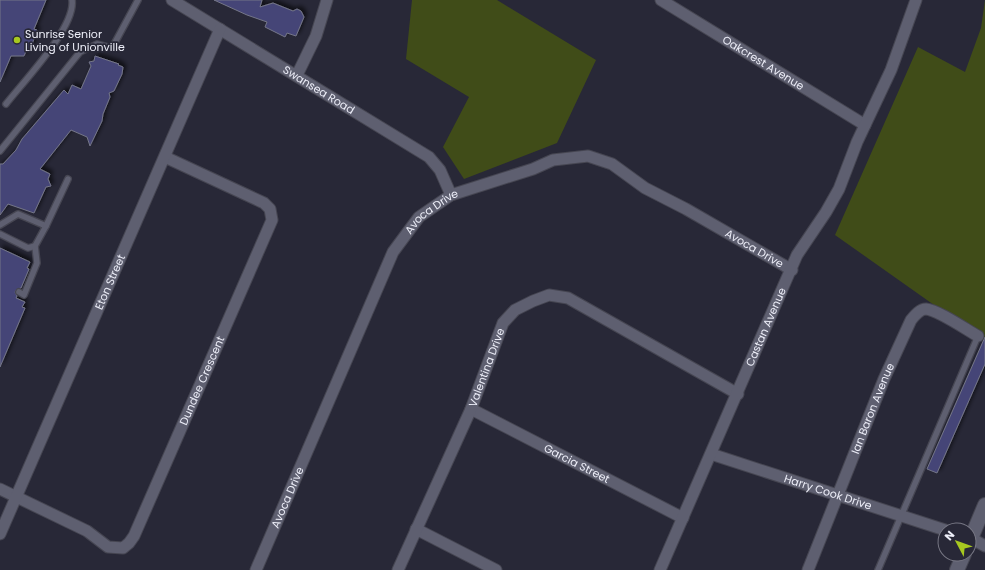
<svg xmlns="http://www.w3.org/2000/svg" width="985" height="570" font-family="Poppins,sans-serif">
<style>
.green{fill:#404c18}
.building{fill:#454577;stroke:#747688;filter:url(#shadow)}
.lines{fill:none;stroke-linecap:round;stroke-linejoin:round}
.service-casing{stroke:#464652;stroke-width:8}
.minor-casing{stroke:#464652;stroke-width:13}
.tertiary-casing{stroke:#464652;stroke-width:16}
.service{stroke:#5e5f70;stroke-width:5.5}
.minor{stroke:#5e5f70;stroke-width:11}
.tertiary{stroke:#5e5f70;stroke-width:14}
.poi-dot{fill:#a7c820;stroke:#282837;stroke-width:1.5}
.labels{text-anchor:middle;stroke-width:3.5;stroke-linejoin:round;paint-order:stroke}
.poi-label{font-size:11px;fill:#edeef8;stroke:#282837;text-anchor:start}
.street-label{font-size:11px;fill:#edeef8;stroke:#282837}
</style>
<defs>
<filter id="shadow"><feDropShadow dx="3" dy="-3" stdDeviation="2" flood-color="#0009"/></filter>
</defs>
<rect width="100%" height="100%" fill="#282837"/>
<g class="green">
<polygon points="412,0 497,0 596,60 557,143 464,179 443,147 469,97 406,59"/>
<polygon points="985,0 985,341 835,235 918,47 965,72 981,28"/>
</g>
<g class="building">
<polygon points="0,0 46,0 34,29 37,30 30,50 27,49 24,56 11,56 0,82"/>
<polygon points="214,0 262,0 260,7 273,3 293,11 297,9 301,11 304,17 296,36 287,33 285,37 265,27 267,22 247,15"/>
<polygon points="95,56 119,64 118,65 123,67 122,74 114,91 109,93 110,97 103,114 102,121 90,146 87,137 71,130 40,169 50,174 48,179 51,186 46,187 34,213 8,204 0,215 0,164 3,164 16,150 22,139 64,90 68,94 72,85 81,89 91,66 89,62 94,61"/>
<polygon points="0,248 30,262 27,268 29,269 21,288 17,289 15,292 17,296 16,298 25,302 22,307 25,308 0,367"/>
<polygon points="985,337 985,364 937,473 927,469"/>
</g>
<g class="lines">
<g class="service-casing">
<g id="service">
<path d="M 6,104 C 23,82 76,27 72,0"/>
<polyline points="0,151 80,52 97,44 112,48 138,0"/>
<polyline points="0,225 18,214 46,226 35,246 28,248 0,234"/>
<polyline points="46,226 68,179"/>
<polyline points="19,292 24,295 37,263 35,246"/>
<polyline points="878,570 978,336"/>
</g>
</g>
<g class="minor-casing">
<g id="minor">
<path id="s1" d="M 172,0 L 429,157 L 440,170 L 451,195"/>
<path id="s2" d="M 661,0 L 865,125"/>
<polyline points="297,75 316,36 327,0"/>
<path id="s3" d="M 471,409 L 683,518"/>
<path id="s4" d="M 711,454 L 945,530"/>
<path id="s5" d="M 0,489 L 87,531 L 108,547 L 123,548 L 129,543 L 134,536 L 272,220 L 270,209 L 264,203 L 165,157"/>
<polyline points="416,529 496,570"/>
<path id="s6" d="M 0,534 L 220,29"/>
<polyline points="969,537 985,546"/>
<path id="s7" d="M 256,570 L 393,252 L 419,217 L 451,195 L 533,169 L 553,160 L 588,156 L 612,164 L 645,188 L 686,209 L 792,270"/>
<path id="s8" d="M 398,570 L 471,409 L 503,323 L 515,310 L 533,301 L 549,295 L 568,298 L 738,394"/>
<path id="s9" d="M 660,570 L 797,255 L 826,212 L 839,189 L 857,142 L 891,70 L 916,0"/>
<path id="s10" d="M 808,570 L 884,379 L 911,320 C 915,315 920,309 926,309 C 938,310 967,330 978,336"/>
</g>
</g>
<g class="tertiary-casing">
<g id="tertiary">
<polyline points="969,543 985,505"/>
<polyline points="957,570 964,554"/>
</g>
</g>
<use href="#service" class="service"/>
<use href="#minor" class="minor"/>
<use href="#tertiary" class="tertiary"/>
</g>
<circle class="poi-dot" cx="17" cy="40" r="4"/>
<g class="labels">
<g class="poi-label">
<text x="25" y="38">Sunrise Senior<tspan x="25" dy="13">Living of Unionville</tspan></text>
</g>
<g class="street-label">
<text dy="4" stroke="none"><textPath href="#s2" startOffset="120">Oakcrest Avenue</textPath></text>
<text dy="4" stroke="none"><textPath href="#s1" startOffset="172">Swansea Road</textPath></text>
<text dy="4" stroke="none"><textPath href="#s7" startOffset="403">Avoca Drive</textPath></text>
<text dy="4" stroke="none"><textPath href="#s7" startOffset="763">Avoca Drive</textPath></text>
<text dy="4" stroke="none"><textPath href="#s6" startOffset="275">Eton Street</textPath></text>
<text dy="4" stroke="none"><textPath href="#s9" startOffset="265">Castan Avenue</textPath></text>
<text dy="4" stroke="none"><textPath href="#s8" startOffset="221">Valentina Drive</textPath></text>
<text dy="4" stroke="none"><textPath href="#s5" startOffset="324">Dundee Crescent</textPath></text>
<text dy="4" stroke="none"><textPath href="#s10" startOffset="174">Ian Baron Avenue</textPath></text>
<text dy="4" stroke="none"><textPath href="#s3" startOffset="119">Garcia Street</textPath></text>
<text dy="4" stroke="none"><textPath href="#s4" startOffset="123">Harry Cook Drive</textPath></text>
<text dy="4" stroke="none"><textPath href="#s7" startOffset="79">Avoca Drive</textPath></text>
</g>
</g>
<g transform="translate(957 542) rotate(311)"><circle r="19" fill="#282837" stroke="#777784"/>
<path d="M0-3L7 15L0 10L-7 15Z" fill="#a7c820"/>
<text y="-6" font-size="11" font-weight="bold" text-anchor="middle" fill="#edeef8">N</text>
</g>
</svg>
